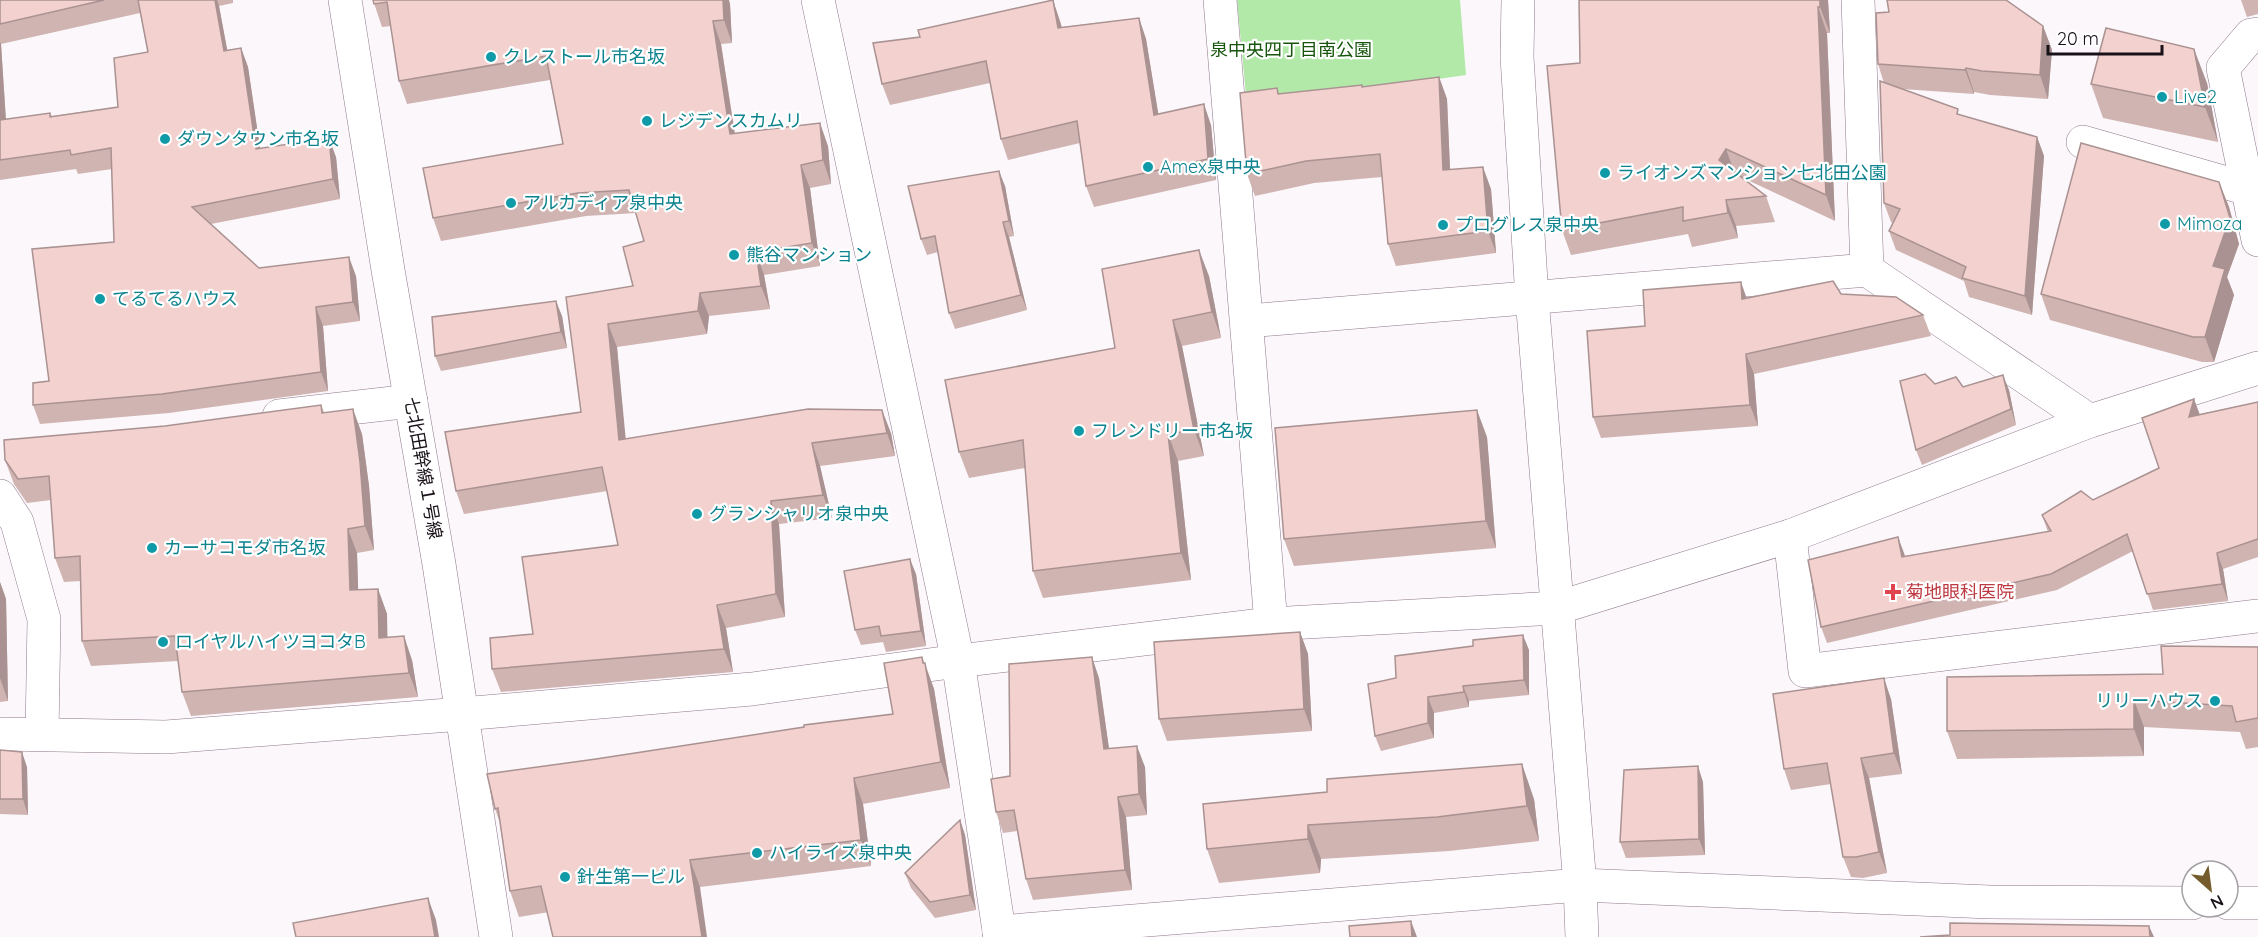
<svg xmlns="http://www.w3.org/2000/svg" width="2258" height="937" font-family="Quicksand,'Noto Sans JP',sans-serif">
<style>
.green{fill:#b2e9a9}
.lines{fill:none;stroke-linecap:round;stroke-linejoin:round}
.minor-casing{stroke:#8e798c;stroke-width:34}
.minor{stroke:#fff;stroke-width:33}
.wall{fill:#d0b4b2;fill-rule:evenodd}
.shaded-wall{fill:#a99291}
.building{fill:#f2d1cf;stroke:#a99291;stroke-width:1.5}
.culture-dot{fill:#0f9aa8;stroke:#fff;stroke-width:2}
.health-dot{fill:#e0444e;stroke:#fff;stroke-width:2}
.labels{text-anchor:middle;stroke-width:4.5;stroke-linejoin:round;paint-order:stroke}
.park-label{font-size:18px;fill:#17550c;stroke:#fff}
.culture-label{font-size:18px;fill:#0d838f;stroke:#fff;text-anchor:start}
.street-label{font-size:18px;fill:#181118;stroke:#fff}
.health-label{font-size:18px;fill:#be3a42;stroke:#fff;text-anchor:start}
</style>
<rect width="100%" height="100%" fill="#fcf7fb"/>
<polygon class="green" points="1237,0 1460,0 1466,75 1247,106"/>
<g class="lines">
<g class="minor-casing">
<g id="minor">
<polyline points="345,0 388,270 439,564 496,937"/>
<polyline points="818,0 958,661 1000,937"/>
<polyline points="1220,0 1271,624"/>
<polyline points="1518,0 1517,57 1532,298 1580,885 1582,937"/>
<polyline points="1858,0 1867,270 2090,421"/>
<polyline points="2258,34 2251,35 2223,68 2258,240"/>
<polyline points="2083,142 2248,189"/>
<polyline points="1247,321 1867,270"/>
<polyline points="279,416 411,401"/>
<polyline points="0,496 17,522 44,619 42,734"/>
<polyline points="1790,536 1805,671 2258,616"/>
<polyline points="0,734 166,737 462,714 752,689 958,661 1271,624 1557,608 1790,536 2090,421 2258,368"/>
<polyline points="2228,903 2258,903"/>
<polyline points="999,932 1580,885 1990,902 2192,903"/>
</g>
</g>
<use href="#minor" class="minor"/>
</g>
<g class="wall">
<path d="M 0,0 L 233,0 L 233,3 L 219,6 L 227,50 L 241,48 L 248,67 L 260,148 L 336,157 L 340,199 L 211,224 L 259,268 L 356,276 L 360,321 L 323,326 L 328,391 L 169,413 L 40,424 L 33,405 L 49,381 L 114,242 L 112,169 L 78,174 L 76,169 L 0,180 ZM 140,13 L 148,52 L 118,107 L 52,116 L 50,113 L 6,119 L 1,44 Z"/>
<polygon points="373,0 730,4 732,43 721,44 735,133 828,146 831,184 810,188 820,266 764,275 770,309 709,316 707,334 617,347 625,439 808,409 891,433 895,456 820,466 832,518 779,524 785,617 726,628 733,672 501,692 492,669 533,634 618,545 607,491 464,514 456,491 581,412 566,297 633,286 644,241 636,213 586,216 441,241 433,218 563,144 550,80 407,104 399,81 391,26 382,27"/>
<polygon points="1579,0 1828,0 1830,33 1827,33 1835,221 1741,177 1766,196 1775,222 1736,226 1738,238 1692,247 1688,234 1571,255 1562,230 1580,63"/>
<polygon points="2241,0 2258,0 2258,14 2247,17"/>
<polygon points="1139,18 1146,39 1158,114 1211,125 1216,180 1094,207 1086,186 1080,143 1008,160 1001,139 990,83 890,105 882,84 1060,21 1062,27"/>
<polygon points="2043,26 2052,50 2048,99 1990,95 1974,92 1974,94 1902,89 1961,115 2037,137 2044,156 2032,315 1969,297 1964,281 1896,250 1889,231 1893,223 1891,222 1884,203 1884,83 1878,64"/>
<polygon points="1439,77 1447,99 1450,170 1491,189 1496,253 1396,266 1388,244 1382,177 1314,183 1255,196 1247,174 1277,88 1279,94 1363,87"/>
<polygon points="2207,83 2218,142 2103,118 2091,84"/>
<polygon points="2219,182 2229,207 2239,244 2227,277 2234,295 2214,362 2202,362 2050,320 2041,294"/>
<polygon points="1005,186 1014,236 1009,237 1027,310 955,329 949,313 938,252 927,255 921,239"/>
<polygon points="1209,276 1221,338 1182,346 1204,456 1178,461 1191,580 1043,598 1033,571 1025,468 969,478 959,452 1115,348"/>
<polygon points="1841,294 1923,315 1931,336 1754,374 1758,426 1601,438 1593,417 1645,326 1747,298"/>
<polygon points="562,316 567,348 441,371 435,356"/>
<polygon points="1935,384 2009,390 2016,425 1922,465 1916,450"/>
<polygon points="2258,402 2258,557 2223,569 2228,601 2153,610 2133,551 2057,590 1827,643 1821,627 1904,553 1905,556 2048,532 2042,515 2093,500 2159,468 2200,414"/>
<polygon points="321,405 324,412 362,434 369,486 374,550 357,553 358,590 378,589 387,614 387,637 412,660 418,697 191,716 182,692 178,661 91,666 82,641 81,581 64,582 55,558 51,500 27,503 14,484 5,460 165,426"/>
<polygon points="1487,437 1496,548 1294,566 1284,539"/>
<polygon points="916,574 926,646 886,652 883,642 861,645 855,630"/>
<polygon points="0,582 6,599 8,701 0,702"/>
<polygon points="1300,632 1308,654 1312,731 1167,741 1159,719"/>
<polygon points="2258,647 2258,747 2246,749 2240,732 2144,727 2144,756 1957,759 1947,731 2163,674"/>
<polygon points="1529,650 1529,695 1469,701 1469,707 1434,713 1434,738 1381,751 1375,736 1396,678"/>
<polygon points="924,663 925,663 934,689 950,788 863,804 871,866 700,887 519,917 510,891 500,823 495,809 596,759 893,714"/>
<polygon points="1099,678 1109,749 1145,767 1147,815 1126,817 1132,890 1033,900 1026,879 1017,831 1003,833 996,812"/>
<polygon points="1891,699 1902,774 1869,778 1887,873 1863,878 1851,877 1843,857 1831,784 1791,790 1784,769"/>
<polygon points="0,750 27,767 28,815 0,814"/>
<polygon points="1703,782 1705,855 1626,858 1620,842"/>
<polygon points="1327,792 1534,799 1539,841 1449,851 1321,859 1320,873 1219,883 1207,849"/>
<polygon points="960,820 965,835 976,910 935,918 911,888 905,873"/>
</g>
<g class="shaded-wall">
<polygon points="215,0 217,0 219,6 231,70 224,51"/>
<polygon points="723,0 729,0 730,4 732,43 724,20"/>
<polygon points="1053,0 1060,21 1066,49 1058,28"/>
<polygon points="1820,0 1828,0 1830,33 1820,7"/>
<polygon points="1818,7 1827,33 1835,221 1826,195"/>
<polygon points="1139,18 1146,39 1162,136 1154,115"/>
<polygon points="713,21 721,44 738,157 730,134"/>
<polygon points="2043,26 2052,50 2048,99 2040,75"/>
<polygon points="0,42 1,44 7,139 0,120"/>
<polygon points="241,48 248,67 263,168 256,149"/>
<polygon points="2194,49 2207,83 2218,142 2205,107"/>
<polygon points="1966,68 1974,92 1974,94 1965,70"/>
<polygon points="1439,77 1447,99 1451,192 1443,170"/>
<polygon points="1204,104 1211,125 1216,180 1208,159"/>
<polygon points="820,123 828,146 831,184 823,160"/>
<polygon points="2037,137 2044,156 2032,315 2025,296"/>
<polygon points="329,138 336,157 340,199 333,179"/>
<polygon points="1726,149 1735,174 1719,160"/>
<polygon points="801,165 810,188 820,266 812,243"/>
<polygon points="1483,167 1491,189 1496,253 1488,231"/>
<polygon points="999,171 1005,186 1014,236 1009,221"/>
<polygon points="2219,182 2229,207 2239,244 2227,277 2234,295 2214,362 2205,337 2213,266"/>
<polygon points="1726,200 1736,226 1738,238 1728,213"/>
<polygon points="1003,222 1009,237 1027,310 1021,295"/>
<polygon points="1199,250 1209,276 1221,338 1212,312"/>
<polygon points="756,252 764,275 770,309 761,286"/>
<polygon points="349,257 356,276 360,321 353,302"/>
<polygon points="1741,282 1748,302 1742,299"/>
<polygon points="700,293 709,316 707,334 698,311"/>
<polygon points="556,301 562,316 567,348 561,332"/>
<polygon points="316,307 323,326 328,391 321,372"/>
<polygon points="1173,320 1182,346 1204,456 1194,430"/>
<polygon points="608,324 617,347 628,463 619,440"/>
<polygon points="1746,354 1754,374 1758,426 1750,405"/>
<polygon points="2003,375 2009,390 2016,425 2011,409"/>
<polygon points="2194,399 2200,415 2189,417"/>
<polygon points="353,409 362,434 369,486 374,550 365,526"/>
<polygon points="882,410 891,433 895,456 887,433"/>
<polygon points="1477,410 1487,437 1496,548 1486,521"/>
<polygon points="1168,434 1178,461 1191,580 1181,553"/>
<polygon points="812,443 820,466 832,518 823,495"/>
<polygon points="771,501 779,524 785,617 776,594"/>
<polygon points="348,529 357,553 359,614 350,590"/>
<polygon points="1898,537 1904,553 1908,573 1902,557"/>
<polygon points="2217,553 2223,569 2228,601 2222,584"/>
<polygon points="910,559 916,574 926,646 921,631"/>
<polygon points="0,582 6,599 8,701 0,678"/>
<polygon points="378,589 387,614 388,662 379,638"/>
<polygon points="717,605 726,628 733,672 724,649"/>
<polygon points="1300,632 1308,654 1312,731 1304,709"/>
<polygon points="1523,635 1529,650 1529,695 1524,680"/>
<polygon points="404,636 412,660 418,697 409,673"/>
<polygon points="922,657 934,689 950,788 941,762"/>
<polygon points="1092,657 1099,678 1112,770 1104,749"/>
<polygon points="1884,678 1891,699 1902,774 1894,753"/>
<polygon points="1463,686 1469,701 1469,707 1464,692"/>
<polygon points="1428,697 1434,713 1434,738 1428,723"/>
<polygon points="2134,700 2144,727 2144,756 2134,729"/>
<polygon points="1137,746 1145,767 1147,815 1139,794"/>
<polygon points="22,752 27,767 28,815 23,799"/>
<polygon points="1861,758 1869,778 1887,873 1879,852"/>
<polygon points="1522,764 1534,799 1539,841 1527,806"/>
<polygon points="1698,766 1703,782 1705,855 1699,839"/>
<polygon points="854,778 863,804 871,866 861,840"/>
<polygon points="1118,797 1126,817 1132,890 1125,870"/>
<polygon points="960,820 965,835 976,910 970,895"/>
<polygon points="1308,825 1321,859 1320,873 1308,839"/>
<polygon points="690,860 700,887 707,937 702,937"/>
<polygon points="428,898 436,920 439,937 435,937"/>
<polygon points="1411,921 1417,937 1412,937"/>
<polygon points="2149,926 2154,937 2150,937"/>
</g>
<g class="building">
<polygon points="0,0 104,0 0,24"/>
<polygon points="138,0 215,0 224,51 241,48 256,149 329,138 333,179 192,207 259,268 349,257 353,302 316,307 321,372 162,394 33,405 33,383 49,381 32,249 114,242 111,148 71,155 70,150 0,160 0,115 0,120 50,113 50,117 118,107 114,58 148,52"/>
<polygon points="373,0 723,0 724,20 713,21 730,134 820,123 823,160 801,165 812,243 756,252 761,286 700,293 698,311 608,324 619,440 808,409 882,410 887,433 812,443 823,495 771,501 776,594 717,605 724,649 492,669 490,638 533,634 522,557 618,545 602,467 456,491 445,432 581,412 566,297 633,286 623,247 644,241 629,190 578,193 433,218 423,168 563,144 546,56 399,81 387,2 374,4"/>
<polygon points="1053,0 1058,28 1139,18 1154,115 1204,104 1208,159 1086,186 1077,121 1001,139 986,61 882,84 873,43 920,37 918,30"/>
<polygon points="1579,0 1820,0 1820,7 1818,7 1826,195 1726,149 1719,160 1766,196 1726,200 1728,213 1683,221 1683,207 1562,230 1547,66 1580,63"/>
<polygon points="1887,0 2006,0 2043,26 2040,75 1982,71 1966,68 1965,70 1878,64 1876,13 1889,12"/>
<polygon points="2106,28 2194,49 2205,107 2091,84"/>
<polygon points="1439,77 1443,170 1483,167 1488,231 1388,244 1380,154 1306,161 1247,174 1240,93 1277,88 1278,94 1362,85 1362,87"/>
<polygon points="1880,81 1958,109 1957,114 2037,137 2025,296 1962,278 1966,267 1889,231 1900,209 1884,203"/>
<polygon points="2081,143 2219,182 2230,218 2213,266 2225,269 2205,337 2193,337 2041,294"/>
<polygon points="999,171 1009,221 1003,222 1021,295 949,313 935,236 921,239 908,186"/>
<polygon points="1199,250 1212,312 1173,320 1194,430 1168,434 1181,553 1033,571 1023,440 959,452 945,380 1115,348 1102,269"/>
<polygon points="1833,281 1841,294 1896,297 1923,315 1746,354 1750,405 1593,417 1587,331 1645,326 1643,290 1741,282 1742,299"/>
<polygon points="556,301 561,332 435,356 432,317"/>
<polygon points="1925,374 1935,384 1956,377 1963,387 2003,375 2011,409 1916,450 1900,381"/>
<polygon points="2194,399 2189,417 2258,402 2258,539 2217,553 2222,584 2147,594 2127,534 2051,574 1821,627 1808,560 1898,537 1902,557 2051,531 2042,515 2081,491 2093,500 2159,468 2142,418"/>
<polygon points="321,405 322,413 353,409 360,462 365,526 348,529 350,590 378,589 379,638 404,636 409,673 182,692 175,636 82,641 80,556 55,558 49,476 18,479 5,460 4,440 165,426"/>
<polygon points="1477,410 1486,521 1284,539 1275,428"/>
<polygon points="910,559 921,631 881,636 879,626 855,630 844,571"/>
<polygon points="1300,632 1304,709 1159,719 1154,642"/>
<polygon points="1523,635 1524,680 1463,686 1464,692 1428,697 1428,723 1375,736 1368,684 1396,678 1395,656 1473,646 1473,640"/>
<polygon points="2161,646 2258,647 2258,718 2236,722 2232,706 2134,700 2134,729 1947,731 1947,677 2163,674"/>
<polygon points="922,657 923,663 925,663 941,762 854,778 861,840 690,860 702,937 553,937 541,886 510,891 498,808 495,809 487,774 596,759 804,727 804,725 893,714 884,663"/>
<polygon points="1092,657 1104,749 1137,746 1139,794 1118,797 1125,870 1026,879 1014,810 996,812 991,779 1010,776 1009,664"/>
<polygon points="1884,678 1894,753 1861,758 1879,852 1856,857 1843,857 1827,763 1784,769 1773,694"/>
<polygon points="0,750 22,752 23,799 0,799"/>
<polygon points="1522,764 1527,806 1437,817 1308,825 1308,839 1207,849 1203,804 1327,792 1327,779"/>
<polygon points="1698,766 1699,839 1620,842 1624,770"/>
<polygon points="960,820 970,895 930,902 905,873"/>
<polygon points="428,898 435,937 296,937 293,923"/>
<polygon points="1411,921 1412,937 1350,937 1349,926"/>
<polygon points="1950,923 2149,926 2150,937 1920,937 1950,935"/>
</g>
<g class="culture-dot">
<circle cx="491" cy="57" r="6"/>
<circle cx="2162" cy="97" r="6"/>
<circle cx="647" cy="121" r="6"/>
<circle cx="165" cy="139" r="6"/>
<circle cx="1148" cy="167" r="6"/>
<circle cx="1605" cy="173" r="6"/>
<circle cx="511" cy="203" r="6"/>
<circle cx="2165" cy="224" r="6"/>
<circle cx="1443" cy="225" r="6"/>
<circle cx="734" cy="255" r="6"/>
<circle cx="100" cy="299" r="6"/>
<circle cx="1079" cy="431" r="6"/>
<circle cx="697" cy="514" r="6"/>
<circle cx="152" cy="548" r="6"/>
<circle cx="163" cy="642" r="6"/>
<circle cx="2215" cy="701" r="6"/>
<circle cx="757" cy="853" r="6"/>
<circle cx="565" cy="877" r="6"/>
</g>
<path class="health-dot" d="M1890 583h6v6h6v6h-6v6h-6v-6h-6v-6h6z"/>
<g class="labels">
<g class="park-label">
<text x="1291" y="56">泉中央四丁目南公園</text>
</g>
<g class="culture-label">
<text x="503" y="63">クレストール市名坂</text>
<text x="2174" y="103">Live2</text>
<text x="659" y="127">レジデンスカムリ</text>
<text x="177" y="145">ダウンタウン市名坂</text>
<text x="1160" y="173">Amex泉中央</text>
<text x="1617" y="179">ライオンズマンション七北田公園</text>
<text x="523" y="209">アルカディア泉中央</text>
<text x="2177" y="230">Mimoza</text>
<text x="1455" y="231">プログレス泉中央</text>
<text x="746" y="261">熊谷マンション</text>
<text x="112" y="305">てるてるハウス</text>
<text x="1091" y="437">フレンドリー市名坂</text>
<text x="709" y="520">グランシャリオ泉中央</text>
<text x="164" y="554">カーサコモダ市名坂</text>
<text x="175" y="648">ロイヤルハイツヨコタB</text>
<text x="2203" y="707" text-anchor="end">リリーハウス</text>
<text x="769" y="859">ハイライズ泉中央</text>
<text x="577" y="883">針生第一ビル</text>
</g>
<g class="street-label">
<text transform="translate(423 468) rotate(80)" y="6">七北田幹線１号線</text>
</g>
<g class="health-label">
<text x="1906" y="598">菊地眼科医院</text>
</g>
</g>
<g transform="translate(2210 889) rotate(152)"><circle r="28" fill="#ffffff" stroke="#a3a0a3" stroke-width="1.5"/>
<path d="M0-4.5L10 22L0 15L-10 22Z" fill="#745c2d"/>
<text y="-9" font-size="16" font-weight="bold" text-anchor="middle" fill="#181118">N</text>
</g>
<path d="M2048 45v9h114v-9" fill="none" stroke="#181118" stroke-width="3"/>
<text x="2057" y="45" font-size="18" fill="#181118" stroke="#ffffff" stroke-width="4.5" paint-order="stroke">20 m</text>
</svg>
